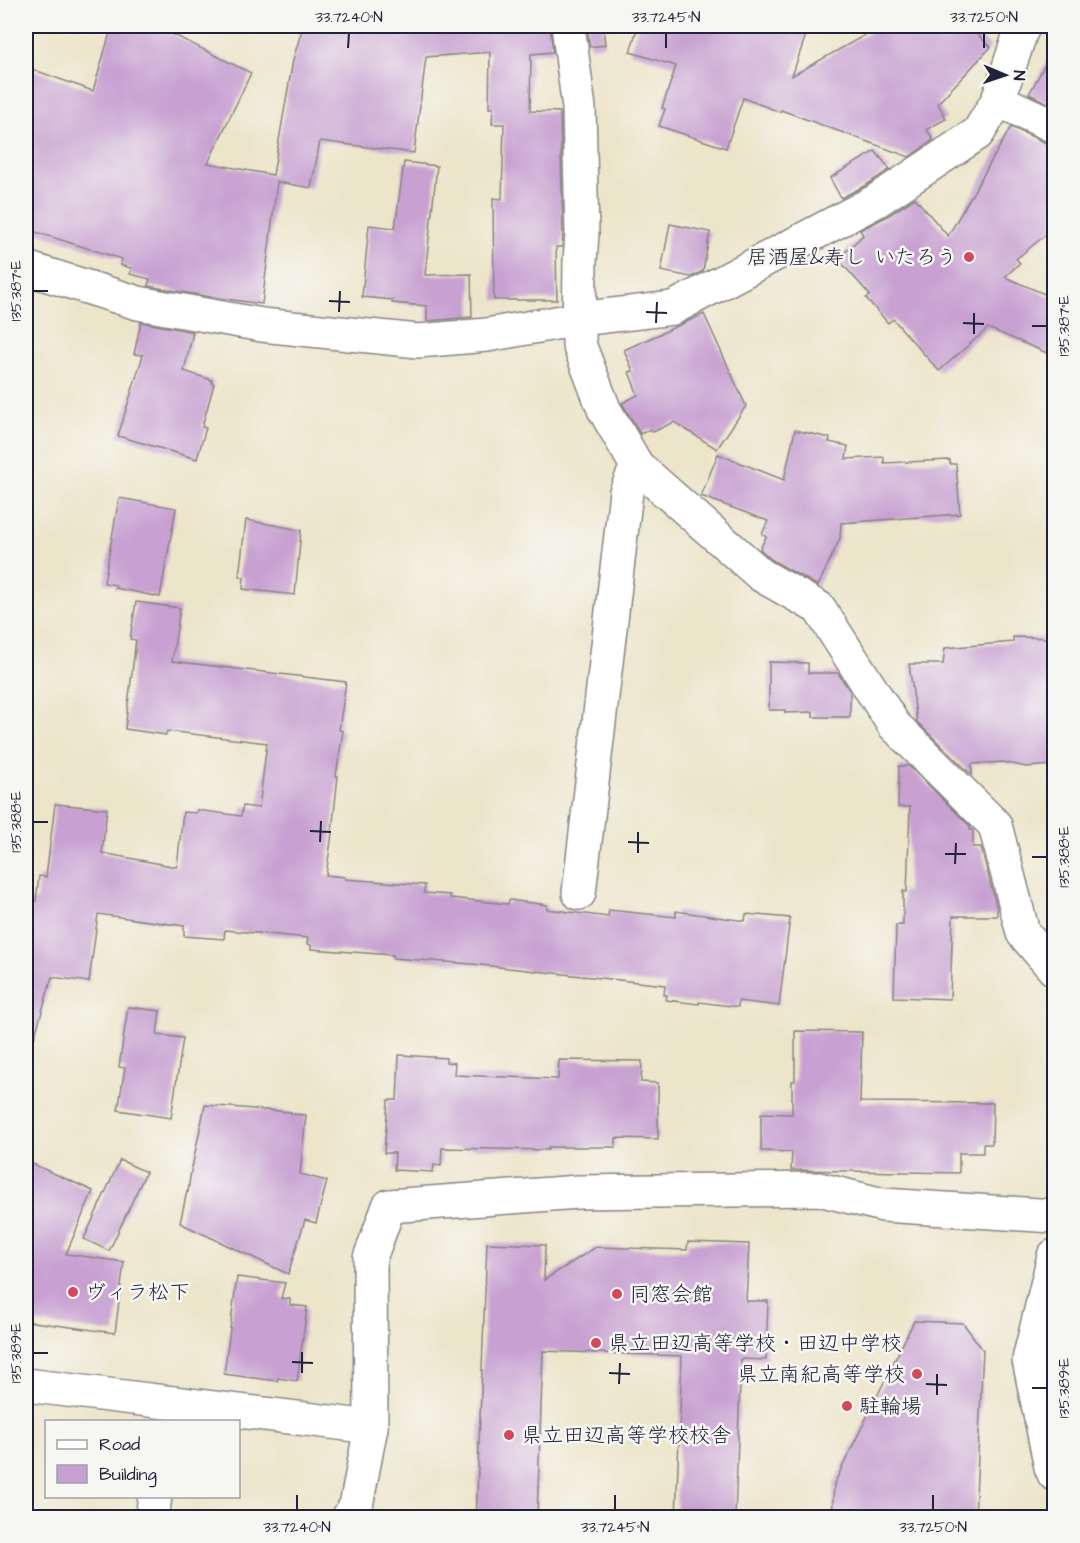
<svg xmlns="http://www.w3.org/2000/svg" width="1080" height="1543" font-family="'Architects Daughter','Klee One',sans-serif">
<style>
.building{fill:#c8a1d2}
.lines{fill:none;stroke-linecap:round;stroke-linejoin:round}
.street-casing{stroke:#888482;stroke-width:36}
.street{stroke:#fff;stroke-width:33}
.ticks{fill:none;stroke:#22223b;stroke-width:2}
.poi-dot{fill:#d1495b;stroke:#f6f6f2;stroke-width:2}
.labels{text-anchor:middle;stroke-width:5;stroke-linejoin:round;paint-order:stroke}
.poi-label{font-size:21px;fill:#22223b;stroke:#f6f6f2;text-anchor:start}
.neatline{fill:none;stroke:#22223b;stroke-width:2}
.ticks-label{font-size:15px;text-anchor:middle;fill:#22223b}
</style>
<rect width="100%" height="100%" fill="#f6f6f2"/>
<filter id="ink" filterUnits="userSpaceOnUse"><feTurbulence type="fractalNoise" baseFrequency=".0167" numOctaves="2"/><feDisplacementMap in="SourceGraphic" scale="12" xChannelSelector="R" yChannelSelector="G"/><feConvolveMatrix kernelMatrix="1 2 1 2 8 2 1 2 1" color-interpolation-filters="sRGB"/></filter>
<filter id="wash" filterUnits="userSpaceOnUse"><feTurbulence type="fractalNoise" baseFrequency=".008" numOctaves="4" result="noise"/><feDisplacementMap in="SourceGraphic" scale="24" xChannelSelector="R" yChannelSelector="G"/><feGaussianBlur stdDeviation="1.35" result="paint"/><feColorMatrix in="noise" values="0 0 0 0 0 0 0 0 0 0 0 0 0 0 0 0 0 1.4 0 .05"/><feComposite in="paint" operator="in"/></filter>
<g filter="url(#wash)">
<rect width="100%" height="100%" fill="#ede5ca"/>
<g id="blocks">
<g class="building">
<polygon points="112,26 173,26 170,33 251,73 208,163 273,175 293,60 303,26 550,26 553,52 531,54 530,111 560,112 563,234 562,247 556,247 557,300 494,300 493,198 502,199 504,124 492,124 493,108 489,108 490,52 426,57 414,153 320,141 311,188 277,182 262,304 211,297 148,286 150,279 130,274 131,268 120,265 122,259 26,229 26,67 93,91"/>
<polygon points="587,26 603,26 605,45 590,47"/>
<polygon points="638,26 809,26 792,76 881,26 968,26 991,47 938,103 946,119 927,129 933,140 909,157 781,110 780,112 743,98 726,148 659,126 665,109 662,108 676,66 630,52"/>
<polygon points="1054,48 1054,106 1029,94"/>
<polygon points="1011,127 1046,143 1054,145 1054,228 1016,259 1020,263 1005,277 1054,298 1054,356 988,328 939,371 893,319 888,323 866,298 870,295 838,259 863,235 860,230 886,217 915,198 948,236"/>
<polygon points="875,151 890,169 866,185 841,198 830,178"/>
<polygon points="404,162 437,166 425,275 471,274 472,317 427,321 427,306 392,303 393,300 362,297 369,225 395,228"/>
<polygon points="670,224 710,232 703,271 691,277 661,271"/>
<polygon points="704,314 746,406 717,449 674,422 653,432 651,429 640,434 622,403 638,395 629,372 633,371 624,350"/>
<polygon points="141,322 193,332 184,371 212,380 212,383 214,384 202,427 206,428 197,459 118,436 143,355 134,354"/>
<polygon points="795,430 830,438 829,442 848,446 846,459 884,457 884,463 950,460 950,464 956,464 960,514 841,523 840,538 818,586 772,560 760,549 766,537 762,534 768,521 701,496 718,454 784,480"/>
<polygon points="119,498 176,508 160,597 115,588 116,585 104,583"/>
<polygon points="246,520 301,530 295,595 243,589 244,577 239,576"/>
<polygon points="136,602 180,608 172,661 346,682 339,730 343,731 336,776 338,776 331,841 326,875 345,877 345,879 425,885 424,893 450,895 450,898 508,904 509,900 547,905 547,909 608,917 609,910 676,917 676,911 745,921 746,914 790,918 779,1006 738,1001 738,1007 699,1002 699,1004 666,1000 667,995 664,995 665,985 472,964 393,958 393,955 311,949 311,945 307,944 308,938 225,930 224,939 184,936 184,926 98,914 89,982 52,977 34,1039 26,1038 26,900 36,901 39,876 46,877 55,804 107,809 102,853 177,867 183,812 196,813 197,810 241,816 243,806 259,808 267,743 167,731 166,735 125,729 136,640 130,639"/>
<polygon points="1013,637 1054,638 1054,765 1026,767 1003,762 972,764 972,775 917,722 909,664 943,664 945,648 1013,642"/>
<polygon points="769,662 808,663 808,673 838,673 850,691 850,717 813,717 813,712 785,713 785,710 769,710"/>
<polygon points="899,766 909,766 970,826 970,830 973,830 973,847 981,847 997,909 997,916 953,916 950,999 894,997 896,925 903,925 903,891 907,892 910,807 898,807"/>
<polygon points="128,1007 160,1011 157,1035 183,1038 171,1118 118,1110 125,1068 119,1067"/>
<polygon points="795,1031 862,1032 860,1102 993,1103 992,1144 983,1144 983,1153 959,1153 959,1173 791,1170 792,1152 761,1151 761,1113 792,1114 792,1081 795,1081"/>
<polygon points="399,1055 446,1058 446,1062 455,1063 454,1075 558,1079 559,1060 642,1061 641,1082 658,1083 658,1139 616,1138 616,1147 548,1147 548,1150 442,1148 441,1166 434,1165 433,1172 394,1170 395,1153 384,1153 388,1100 397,1100"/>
<polygon points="205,1105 291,1112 291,1114 306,1115 300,1174 327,1181 316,1223 305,1220 288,1274 180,1223 187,1191 188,1192 190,1177"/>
<polygon points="120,1160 146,1172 109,1251 84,1239"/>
<polygon points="26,1161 93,1191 66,1254 124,1262 115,1333 26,1321"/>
<polygon points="688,1242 749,1244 746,1301 768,1301 766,1360 741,1359 735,1518 676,1518 682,1356 543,1351 537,1518 476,1518 487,1243 545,1245 544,1280 596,1247 687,1250"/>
<polygon points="237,1277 285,1283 281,1298 290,1299 290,1305 307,1307 297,1381 278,1378 277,1381 224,1374"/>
<polygon points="914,1321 963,1323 983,1350 975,1518 832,1518 834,1484"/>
</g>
</g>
</g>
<g filter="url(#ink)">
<use href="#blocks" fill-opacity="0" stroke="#888482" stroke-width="1.5"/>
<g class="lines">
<g class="street-casing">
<g id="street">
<polyline points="568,26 579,108 582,234 580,261 579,344 604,409 637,466 761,575 819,608 894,725 995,825 1023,933 1054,969"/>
<polyline points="998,100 1054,126"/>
<polyline points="26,268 138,303 262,325 418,341 487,335 579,319 673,308 876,201 978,133 998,100 1021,31 1024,26"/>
<polyline points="579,893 626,492 637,466"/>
<polyline points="1054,1256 1029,1360 1051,1467 1054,1474"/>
<polyline points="26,1385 371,1427"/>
<polyline points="152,1518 155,1496"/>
<polyline points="348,1518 356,1506 371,1427 370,1258 389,1206 578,1192 819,1189 883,1205 1054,1216"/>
</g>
</g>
<use href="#street" class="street"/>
</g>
</g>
<path class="ticks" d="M 348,48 L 349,33M 666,48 L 666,33M 984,48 L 984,33M 33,291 L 48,291M 329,301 L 350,302M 339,312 L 340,291M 646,312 L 667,313M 656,323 L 657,302M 963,323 L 984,324M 1032,326 L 1047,326M 974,334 L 974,313M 33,822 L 48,822M 310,831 L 331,832M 320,842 L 321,821M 628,842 L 649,843M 638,853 L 638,832M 945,854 L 966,854M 1032,857 L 1047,857M 955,864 L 956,843M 33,1353 L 48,1353M 292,1362 L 313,1363M 302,1373 L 302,1352M 609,1373 L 630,1374M 619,1384 L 620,1363M 926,1384 L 947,1385M 1032,1388 L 1047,1388M 937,1395 L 937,1374M 297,1510 L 297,1495M 615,1510 L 615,1495M 933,1510 L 933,1495"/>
<g class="poi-dot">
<circle cx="969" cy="257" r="6"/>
<circle cx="73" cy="1292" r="6"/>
<circle cx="617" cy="1294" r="6"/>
<circle cx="596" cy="1343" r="6"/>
<circle cx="917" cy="1374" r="6"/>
<circle cx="847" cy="1406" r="6"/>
<circle cx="509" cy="1435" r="6"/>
</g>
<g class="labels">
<g class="poi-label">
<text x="957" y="264" text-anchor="end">居酒屋&amp;寿し いたろう</text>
<text x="85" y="1299">ヴィラ松下</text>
<text x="629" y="1301">同窓会館</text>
<text x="608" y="1350">県立田辺高等学校・田辺中学校</text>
<text x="905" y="1381" text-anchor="end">県立南紀高等学校</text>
<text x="859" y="1413">駐輪場</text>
<text x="521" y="1442">県立田辺高等学校校舎</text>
</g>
</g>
<rect width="1080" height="1543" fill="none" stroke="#f6f6f2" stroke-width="66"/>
<rect x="45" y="1420" width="195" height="78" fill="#f6f6f2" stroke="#a1a1a9" stroke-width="1.5"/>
<rect x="57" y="1440" width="30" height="9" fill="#ffffff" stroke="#a1a1a9" stroke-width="1.5"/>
<text x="99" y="1450" font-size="18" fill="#22223b">Road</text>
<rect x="57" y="1465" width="30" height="18" fill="#c8a1d2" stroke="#a1a1a9" stroke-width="1.5"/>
<text x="99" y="1480" font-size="18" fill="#22223b">Building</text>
<g transform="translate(1005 75) rotate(92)" stroke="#f6f6f2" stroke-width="4.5" paint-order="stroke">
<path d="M0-4.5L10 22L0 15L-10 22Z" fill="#22223b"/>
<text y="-9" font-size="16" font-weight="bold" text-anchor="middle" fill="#22223b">N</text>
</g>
<rect x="33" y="33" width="1014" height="1477" class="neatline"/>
<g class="ticks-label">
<text x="349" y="22">33.7240°N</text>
<text x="666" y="22">33.7245°N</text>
<text x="984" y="22">33.7250°N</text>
<text transform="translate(16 291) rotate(-90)" y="5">135.387°E</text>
<text transform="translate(1064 326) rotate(-90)" y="5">135.387°E</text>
<text transform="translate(16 822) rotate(-90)" y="5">135.388°E</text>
<text transform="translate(1064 857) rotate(-90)" y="5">135.388°E</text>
<text transform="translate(16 1353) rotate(-90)" y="5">135.389°E</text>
<text transform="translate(1064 1388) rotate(-90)" y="5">135.389°E</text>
<text x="297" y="1532">33.7240°N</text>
<text x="615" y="1532">33.7245°N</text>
<text x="933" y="1532">33.7250°N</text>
</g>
</svg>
